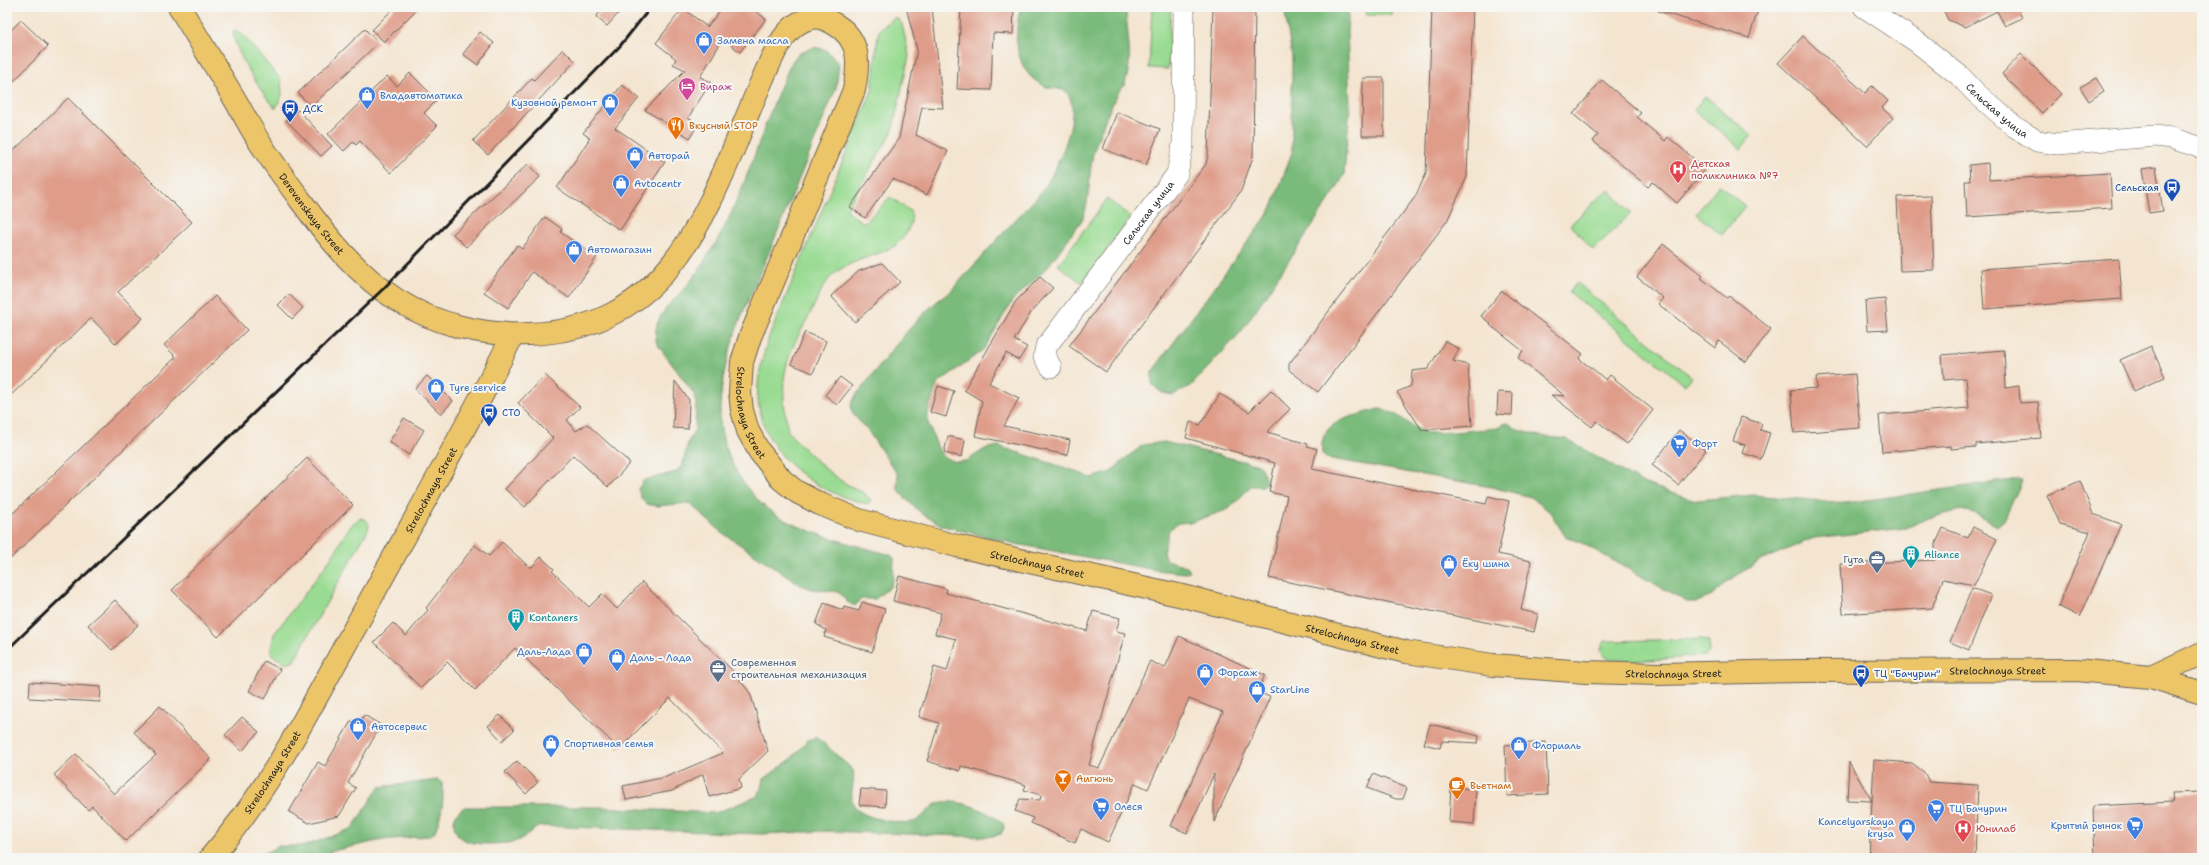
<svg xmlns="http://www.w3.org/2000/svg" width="2209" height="865" font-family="'Shantell Sans',sans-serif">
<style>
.green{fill:#99db92;stroke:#5a7c57}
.forest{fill:#7abb7c;stroke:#4b6c4c}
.building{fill:#df9c89}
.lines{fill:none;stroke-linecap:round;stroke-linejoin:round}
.minor-casing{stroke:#68625b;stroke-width:22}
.major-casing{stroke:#68625b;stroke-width:24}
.minor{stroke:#fff;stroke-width:21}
.major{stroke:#edc569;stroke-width:22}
.rail{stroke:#1c1c1c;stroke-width:3}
.labels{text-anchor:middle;stroke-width:4;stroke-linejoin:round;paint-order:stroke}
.shop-label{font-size:10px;fill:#366cbe;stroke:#f6f6f2;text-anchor:start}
.hotel-label{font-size:10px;fill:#b23c85;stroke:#f6f6f2;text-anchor:start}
.transit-label{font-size:10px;fill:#164399;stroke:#f6f6f2;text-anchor:start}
.street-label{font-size:10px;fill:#1c1c1c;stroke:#f6f6f2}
.food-label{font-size:10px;fill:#c56008;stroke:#f6f6f2;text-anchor:start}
.health-label{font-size:10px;fill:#be3a42;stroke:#f6f6f2;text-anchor:start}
.culture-label{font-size:10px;fill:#0d838f;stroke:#f6f6f2;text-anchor:start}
.service-label{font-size:10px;fill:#4e5e75;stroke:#f6f6f2;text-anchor:end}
</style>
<rect width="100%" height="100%" fill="#f6f6f2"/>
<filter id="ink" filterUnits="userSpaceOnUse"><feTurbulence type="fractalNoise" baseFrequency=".025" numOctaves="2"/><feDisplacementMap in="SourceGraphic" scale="8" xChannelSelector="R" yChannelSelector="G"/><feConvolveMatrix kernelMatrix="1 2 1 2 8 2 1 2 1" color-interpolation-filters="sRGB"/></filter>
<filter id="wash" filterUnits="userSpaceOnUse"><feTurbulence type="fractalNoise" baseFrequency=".012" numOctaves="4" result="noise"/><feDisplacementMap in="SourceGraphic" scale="16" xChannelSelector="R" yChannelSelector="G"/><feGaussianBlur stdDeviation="0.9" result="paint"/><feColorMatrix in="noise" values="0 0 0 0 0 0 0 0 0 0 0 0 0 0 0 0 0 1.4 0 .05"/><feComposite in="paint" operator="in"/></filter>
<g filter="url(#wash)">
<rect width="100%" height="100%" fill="#f4e5d0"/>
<g class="green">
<polygon points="1152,7 1171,7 1168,69 1149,68"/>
<rect x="1366" y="7" width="26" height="8"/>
<path d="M 894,18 L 898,19 L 902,24 L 909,56 L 892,132 L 847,208 L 848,212 L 864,223 L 890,197 L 910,211 C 916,222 903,241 893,247 C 872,258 844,261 828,280 C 821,289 816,302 811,312 C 802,329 790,349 786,368 C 781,389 785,411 788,431 L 791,435 C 809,454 826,472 848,485 C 856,489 867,493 871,501 L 868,504 C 816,493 764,458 758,400 C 756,378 763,357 769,337 L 872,91 L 878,34 L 880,29 Z"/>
<path d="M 234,30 L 241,33 L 281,80 L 282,95 L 276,108 C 265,100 228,41 234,30 Z"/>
<polygon points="1705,96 1752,135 1741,149 1694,110"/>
<polygon points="1719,185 1745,206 1722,235 1696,214"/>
<polygon points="1608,189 1631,213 1593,250 1570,225"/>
<polygon points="1107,199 1131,217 1082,283 1058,265"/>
<polygon points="1577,283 1692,377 1685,385 1569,292"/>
<path d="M 361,518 L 366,520 L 369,524 L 368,530 L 293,662 L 286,664 L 272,655 L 271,649 L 274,634 C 294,608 313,583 332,557 C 341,544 346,525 361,518 Z"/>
<path d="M 1703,639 L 1709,641 L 1709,652 L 1704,656 C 1684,657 1624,664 1608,658 C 1604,657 1602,653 1601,649 L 1605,641 L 1610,641 Z"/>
</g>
<g class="forest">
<path d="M 1021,7 L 1126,7 C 1126,31 1134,59 1125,83 C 1124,87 1119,91 1117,95 C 1107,115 1099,133 1093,154 C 1088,176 1091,200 1082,220 L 1046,269 L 1013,300 L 984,349 L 937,384 L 928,412 L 928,423 L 940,453 L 946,458 L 956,462 L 966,461 L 985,449 L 998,446 L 1075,471 L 1091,478 L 1111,472 L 1126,458 L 1143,445 L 1164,442 L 1259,465 L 1263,472 L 1266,482 L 1263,486 L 1251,486 L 1229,509 L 1192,522 L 1178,523 L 1169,530 L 1163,552 L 1166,560 L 1186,566 L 1190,571 L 1186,573 L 1155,570 L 1016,544 L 943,526 L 922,514 L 901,494 L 897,488 L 898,475 L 868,431 L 852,413 L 851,405 L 856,395 C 881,366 917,312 949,293 C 971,269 992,245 1014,221 C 1024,210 1036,200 1044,188 C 1057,169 1082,115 1068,94 C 1063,87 1054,90 1047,87 C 1015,75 1012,36 1021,7 Z"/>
<polygon points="1284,7 1349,7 1347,31 1350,106 1344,175 1334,193 1241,332 1191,386 1173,395 1162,393 1152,384 1152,372 1266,217 1273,205 1292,152 1292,57"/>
<path d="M 814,47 L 826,50 L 839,64 L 836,88 C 814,142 792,196 770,250 C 747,304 718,359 720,420 C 722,451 740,484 763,505 C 790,530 855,545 891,555 L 894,558 L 893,579 L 890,587 L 875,599 L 861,599 L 855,606 L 847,602 L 839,592 L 812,589 L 801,585 L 721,532 L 689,503 L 657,506 L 646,504 L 641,498 L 638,489 L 644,480 L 676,472 L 683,464 L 688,442 L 695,429 L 696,403 L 694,394 L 657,344 C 649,318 675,300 689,283 C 695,276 700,268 705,260 C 746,200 760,125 793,60 L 798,54 Z"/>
<path d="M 1378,409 C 1395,409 1408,426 1424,432 C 1433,435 1484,429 1498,428 L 1502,424 L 1508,423 L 1518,430 L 1540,436 L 1566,439 L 1640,482 L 1689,499 L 1698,500 L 1752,495 L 1846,503 L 2019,479 L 2022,481 L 2004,520 L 1997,526 L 1974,513 L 1961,510 L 1929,518 L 1906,528 L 1814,538 L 1757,562 L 1727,582 L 1712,596 L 1697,602 L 1687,602 L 1582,543 L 1565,536 L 1550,512 L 1531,497 L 1491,487 L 1326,458 C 1321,454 1321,450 1322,444 C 1324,419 1357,416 1378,409 Z"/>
<path d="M 814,738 L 818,738 L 853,770 C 856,781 848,795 854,806 C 860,818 904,826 916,821 C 926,816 931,803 943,802 C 965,800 986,811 1003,823 L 1004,828 L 1001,834 L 988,837 L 826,831 L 761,834 L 541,826 C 529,830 523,842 508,843 C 490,844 453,849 454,821 C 455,814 459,810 465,807 L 599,807 L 715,813 L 758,796 L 764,779 L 790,760 L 808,740 Z"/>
<path d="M 438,780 L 442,783 C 445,800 441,818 434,833 L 428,836 L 382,840 L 332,851 L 319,858 L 256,858 L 278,846 L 305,846 L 348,830 L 353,827 L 379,787 Z"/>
</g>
<g id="blocks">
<g class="building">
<polygon points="395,7 419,7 384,42 372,30"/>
<polygon points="604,7 624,7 607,26 596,17"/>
<polygon points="723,7 750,7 766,19 740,52 723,39 700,77 711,82 688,118 698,124 690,138 645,110 685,70 673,64 676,59 656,43 683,8 707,27"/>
<polygon points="906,7 932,7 943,108 922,107 916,135 948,151 927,195 893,179 865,218 850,207 899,138 917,50"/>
<polygon points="961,7 1014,7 1013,34 993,33 991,90 957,89"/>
<polygon points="1213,7 1255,7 1253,157 1241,191 1106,372 1069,346 1206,164 1208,155"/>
<polygon points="1432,7 1473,7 1467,177 1447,221 1318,392 1289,370 1289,364 1415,197 1426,174"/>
<polygon points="1658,7 1759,7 1749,38 1658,11"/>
<polygon points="1942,7 2017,7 2022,18 2005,26 1997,11 1965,27 1948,20"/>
<polygon points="21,20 48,46 7,88 7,34"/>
<polygon points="365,29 378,43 311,107 298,93"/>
<polygon points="480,32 494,43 478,65 463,54"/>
<polygon points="1803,36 1865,93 1872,86 1888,101 1882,108 1893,118 1867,146 1778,63"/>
<polygon points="563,49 575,61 488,155 473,141 532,78 534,80"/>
<polygon points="2021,54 2061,94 2042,113 2002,74"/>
<polygon points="410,73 437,100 424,113 437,126 391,173 360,141 356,145 353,142 344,151 328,134 387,76 397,86"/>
<polygon points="1363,78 1384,78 1384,136 1362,136"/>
<polygon points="2096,78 2104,91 2089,101 2080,87"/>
<polygon points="1602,80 1641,113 1637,117 1665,141 1668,137 1706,169 1677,203 1653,182 1648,187 1593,141 1598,135 1573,114"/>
<polygon points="622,85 639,98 615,128 665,162 620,230 557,188 590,138 583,133"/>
<polygon points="68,98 192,222 118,292 143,318 116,344 91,318 7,399 7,157"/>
<polygon points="298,110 332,146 321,156 286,120"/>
<polygon points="1117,112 1160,129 1146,165 1103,149"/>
<polygon points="1988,163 1989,180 2110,173 2112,208 1967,217 1965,181 1970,181 1969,165"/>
<polygon points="528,164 540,177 466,247 453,234"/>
<polygon points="2156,167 2163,211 2149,213 2142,169"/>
<polygon points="1931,196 1934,270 1900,271 1897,197"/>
<polygon points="545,217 562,229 560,232 597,257 569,298 532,272 508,308 484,292 517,245 522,249"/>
<polygon points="1663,244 1703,276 1701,278 1727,298 1729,296 1771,329 1746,362 1719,341 1715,348 1658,304 1663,298 1637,277"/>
<polygon points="2119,259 2122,299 1984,309 1981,269"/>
<polygon points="882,263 900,282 855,322 831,296 859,271"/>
<polygon points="1040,277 1053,288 1032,311 1014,340 1027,347 1019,360 1006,353 989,383 1019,398 1004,426 1070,440 1067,455 975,436 982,401 964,390 1016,301"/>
<polygon points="1502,291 1583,354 1579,359 1594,370 1606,380 1610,375 1653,410 1627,444 1597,421 1592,427 1551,395 1565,396 1518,358 1523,351 1490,325 1491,324 1481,316"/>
<polygon points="289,294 303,308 292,319 278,305"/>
<polygon points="215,296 247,330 7,562 7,519 176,357 164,345"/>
<polygon points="1885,299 1888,330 1867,331 1865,301"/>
<polygon points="805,332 826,341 813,373 791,364"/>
<polygon points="1445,341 1459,349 1453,361 1468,365 1472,426 1422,430 1397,392 1411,386 1412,371 1428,369"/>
<polygon points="2151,346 2165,377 2134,391 2120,360"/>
<polygon points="2004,350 2006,388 2019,386 2020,403 2038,402 2041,438 1976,444 1976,447 1963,448 1951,449 1951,446 1882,452 1879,415 1969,408 1966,378 1944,380 1942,355"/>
<polygon points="1855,374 1860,428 1794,433 1791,390 1817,388 1816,377"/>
<polygon points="545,375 580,407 567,420 576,431 587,424 630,463 608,487 573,455 525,507 505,489 553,438 518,403"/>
<polygon points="427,376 453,401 441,414 415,389"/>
<polygon points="840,377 852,386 837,405 825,395"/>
<polygon points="675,381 689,400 688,429 673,428"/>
<polygon points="938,386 954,391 946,417 930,412"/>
<polygon points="1271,390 1290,409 1267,432 1308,444 1307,446 1317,449 1312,469 1486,504 1488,496 1509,501 1498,554 1531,561 1521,610 1538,614 1534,632 1269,578 1287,496 1269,492 1275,463 1186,438 1190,422 1200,425 1220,394 1249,412"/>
<polygon points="1498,392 1513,393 1512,415 1497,414"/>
<polygon points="1741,417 1762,424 1760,430 1770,433 1761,459 1742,453 1745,445 1733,441"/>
<polygon points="404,418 424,430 409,455 389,442"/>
<polygon points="1679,430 1706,450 1678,485 1652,465"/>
<polygon points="948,436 965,440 962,457 944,453"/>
<polygon points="307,458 353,505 218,637 172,590"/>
<polygon points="2080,481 2093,514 2121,524 2080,617 2058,606 2090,532 2060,524 2047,495"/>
<polygon points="1973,527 1997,539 1974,585 1943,579 1932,608 1843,614 1840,564 1935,560 1935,545 1943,528 1968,538"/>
<polygon points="502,542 529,567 532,567 541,557 554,569 552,571 589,607 602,594 617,609 642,582 732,670 750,693 768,751 739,779 741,788 709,797 703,774 672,791 626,800 623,786 666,777 723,753 670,698 619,749 515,648 475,690 447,662 421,688 374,642 393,623 406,636 428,610 426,608 475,545 489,556"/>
<polygon points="899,576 947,589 946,593 1087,631 1093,611 1120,618 1116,631 1125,633 1089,765 1099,768 1150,661 1165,668 1179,636 1265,675 1257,692 1270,697 1214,822 1214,774 1187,833 1171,826 1223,712 1189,699 1148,789 1135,783 1108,842 1081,829 1075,843 1031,823 1033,818 1015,811 1020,799 1040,800 1041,795 1024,790 1026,785 961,766 960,771 927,761 939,723 919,717 934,667 947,671 956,639 935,634 941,613 893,601"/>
<polygon points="1972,588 1991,595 1969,650 1950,642"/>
<polygon points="115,600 138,625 112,650 88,625"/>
<polygon points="862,602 885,609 872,652 824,637 826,630 816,624 824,603 843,610 844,607 859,611"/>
<polygon points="264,661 280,669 265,699 249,691"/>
<polygon points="30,682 101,687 100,702 29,698"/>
<polygon points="160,706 211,759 126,841 92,806 88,810 54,775 76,754 114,794 156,755 134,732"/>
<polygon points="364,715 381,725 348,783 356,788 339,816 309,823 289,812 318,762 325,766 351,721 358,725"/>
<polygon points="500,715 514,730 502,741 488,726"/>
<polygon points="242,717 259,732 242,751 225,735"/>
<polygon points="1430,724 1479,736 1478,743 1442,741 1440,748 1424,744"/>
<polygon points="1546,742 1548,794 1507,796 1505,745"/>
<polygon points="1874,760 1912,763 1924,772 1929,782 1978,785 1975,858 1869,858 1872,801 1847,800 1849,762 1872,801"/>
<polygon points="517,761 538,782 526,794 505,772"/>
<polygon points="1373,774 1407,788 1403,799 1396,799 1367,788"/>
<polygon points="1451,787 1476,789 1474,824 1449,822"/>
<polygon points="861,789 886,791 885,807 859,805"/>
<polygon points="2202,792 2202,858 2095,858 2093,806 2173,802 2172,793"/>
</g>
</g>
</g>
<g filter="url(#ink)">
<use href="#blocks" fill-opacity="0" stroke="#68625b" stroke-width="1"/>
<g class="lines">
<g class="minor-casing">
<g id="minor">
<path id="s1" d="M 1864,7 L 1917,42 L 1960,76 L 1976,93 L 2015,127 L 2037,141 L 2058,144 L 2155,136 L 2171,138 L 2202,148"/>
<path id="s2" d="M 1051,367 L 1044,356 L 1046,347 L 1177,174 L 1183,145 L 1184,7"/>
</g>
</g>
<g class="major-casing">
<g id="major">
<path id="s3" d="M 179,7 C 198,37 216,68 234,98 C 244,115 253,133 264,149 C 276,167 289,184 301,201 C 328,238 358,275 397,300 C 435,324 483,336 529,334 C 681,329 712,194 763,78 C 773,56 784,24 811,18 C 820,16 828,20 836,25 C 861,40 859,65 854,90 L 750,337 L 742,362 L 740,393 L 742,410 L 748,431 L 759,451 L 782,480 L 797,492 L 820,504 L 859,520 L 957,546 L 1183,596 L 1406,652 L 1493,665 L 1586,672 L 1658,674 L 1801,671 L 2076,670 L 2151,677 L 2202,693"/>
<polyline points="2151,677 2202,653"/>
<path id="s4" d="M 210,858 C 271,789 312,704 357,624 C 409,528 464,433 513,335"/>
</g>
</g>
<use href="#minor" class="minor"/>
<use href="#major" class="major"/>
<polyline class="rail" points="7,650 383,289 620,46 651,7"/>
</g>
</g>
<defs>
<g id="shop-pin" transform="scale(0.9)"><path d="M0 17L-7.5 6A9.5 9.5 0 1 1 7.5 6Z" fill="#3f7fe0" stroke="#f6f6f2"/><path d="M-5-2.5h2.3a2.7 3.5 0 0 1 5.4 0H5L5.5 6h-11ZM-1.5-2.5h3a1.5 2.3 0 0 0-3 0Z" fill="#fff"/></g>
<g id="hotel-pin" transform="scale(0.9)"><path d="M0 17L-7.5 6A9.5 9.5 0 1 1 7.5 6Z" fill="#d1479c" stroke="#f6f6f2"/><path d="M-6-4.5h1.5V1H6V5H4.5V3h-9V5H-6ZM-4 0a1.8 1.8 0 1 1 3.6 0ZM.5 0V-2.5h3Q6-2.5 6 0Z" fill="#fff"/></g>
<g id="bus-pin" transform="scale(0.9)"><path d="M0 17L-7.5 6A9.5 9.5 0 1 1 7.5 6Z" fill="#1a4fb4" stroke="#f6f6f2"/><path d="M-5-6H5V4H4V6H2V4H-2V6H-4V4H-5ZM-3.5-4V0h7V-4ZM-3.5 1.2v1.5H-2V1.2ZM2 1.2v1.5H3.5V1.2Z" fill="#fff"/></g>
<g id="restaurant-pin" transform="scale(0.9)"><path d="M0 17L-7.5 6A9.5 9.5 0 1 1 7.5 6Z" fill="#e8710a" stroke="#f6f6f2"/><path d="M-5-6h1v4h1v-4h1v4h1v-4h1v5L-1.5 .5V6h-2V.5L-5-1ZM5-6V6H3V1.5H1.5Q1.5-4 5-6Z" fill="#fff"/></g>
<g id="hospital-pin" transform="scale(0.9)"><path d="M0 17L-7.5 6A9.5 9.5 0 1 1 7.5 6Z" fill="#e0444e" stroke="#f6f6f2"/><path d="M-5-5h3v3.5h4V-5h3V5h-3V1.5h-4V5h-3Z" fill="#fff"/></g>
<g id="supermarket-pin" transform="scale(0.9)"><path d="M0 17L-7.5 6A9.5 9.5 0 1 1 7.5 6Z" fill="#3f7fe0" stroke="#f6f6f2"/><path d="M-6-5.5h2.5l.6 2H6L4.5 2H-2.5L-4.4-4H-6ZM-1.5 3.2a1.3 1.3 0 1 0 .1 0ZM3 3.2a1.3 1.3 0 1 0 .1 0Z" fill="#fff"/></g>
<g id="building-pin" transform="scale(0.9)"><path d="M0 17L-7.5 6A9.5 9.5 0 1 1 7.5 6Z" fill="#0f9aa8" stroke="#f6f6f2"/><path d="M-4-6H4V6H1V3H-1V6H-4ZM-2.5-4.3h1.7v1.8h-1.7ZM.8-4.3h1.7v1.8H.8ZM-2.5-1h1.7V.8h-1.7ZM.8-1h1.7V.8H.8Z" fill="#fff"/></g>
<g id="office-pin" transform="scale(0.9)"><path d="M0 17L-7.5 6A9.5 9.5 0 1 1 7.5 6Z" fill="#5c6f8a" stroke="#f6f6f2"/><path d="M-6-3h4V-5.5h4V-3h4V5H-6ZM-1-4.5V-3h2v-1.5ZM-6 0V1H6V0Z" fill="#fff"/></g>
<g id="bar-pin" transform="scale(0.9)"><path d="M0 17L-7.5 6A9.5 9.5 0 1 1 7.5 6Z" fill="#e8710a" stroke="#f6f6f2"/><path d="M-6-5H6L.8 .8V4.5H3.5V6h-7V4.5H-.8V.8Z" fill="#fff"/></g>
<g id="cafe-pin" transform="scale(0.9)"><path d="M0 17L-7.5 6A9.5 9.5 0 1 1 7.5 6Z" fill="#e8710a" stroke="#f6f6f2"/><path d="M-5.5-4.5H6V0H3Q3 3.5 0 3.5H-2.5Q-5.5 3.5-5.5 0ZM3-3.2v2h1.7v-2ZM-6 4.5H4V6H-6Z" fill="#fff"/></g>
</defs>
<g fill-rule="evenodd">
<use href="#shop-pin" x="704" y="40"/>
<use href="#hotel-pin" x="687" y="86"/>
<use href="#shop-pin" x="367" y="95"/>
<use href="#shop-pin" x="610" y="102"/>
<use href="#bus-pin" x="290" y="108"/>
<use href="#restaurant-pin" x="676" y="125"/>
<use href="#shop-pin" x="635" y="155"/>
<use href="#hospital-pin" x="1678" y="169"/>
<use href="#shop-pin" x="621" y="183"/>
<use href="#bus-pin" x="2172" y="187"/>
<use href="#shop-pin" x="574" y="249"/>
<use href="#shop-pin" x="436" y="387"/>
<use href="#bus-pin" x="489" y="412"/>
<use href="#supermarket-pin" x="1679" y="443"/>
<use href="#building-pin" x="1911" y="554"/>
<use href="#office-pin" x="1877" y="559"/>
<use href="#shop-pin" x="1449" y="563"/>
<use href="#building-pin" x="516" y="617"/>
<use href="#shop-pin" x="584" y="651"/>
<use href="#shop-pin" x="617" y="657"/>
<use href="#office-pin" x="718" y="668"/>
<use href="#shop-pin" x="1205" y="672"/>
<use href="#bus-pin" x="1861" y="673"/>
<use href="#shop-pin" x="1257" y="689"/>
<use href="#shop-pin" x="358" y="726"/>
<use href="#shop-pin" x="551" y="743"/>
<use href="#shop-pin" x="1519" y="745"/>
<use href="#bar-pin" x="1063" y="778"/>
<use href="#cafe-pin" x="1457" y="785"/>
<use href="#supermarket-pin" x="1101" y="806"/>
<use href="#supermarket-pin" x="1936" y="808"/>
<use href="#supermarket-pin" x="2135" y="825"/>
<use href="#shop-pin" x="1907" y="827"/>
<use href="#hospital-pin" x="1963" y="828"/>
</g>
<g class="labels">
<g class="shop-label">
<text x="717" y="44">Замена масла</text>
<text x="380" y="99">Владавтоматика</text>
<text x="597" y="106" text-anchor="end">Кузовной ремонт</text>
<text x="648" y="159">Авторай</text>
<text x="634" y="187">Avtocentr</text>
<text x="587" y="253">Автомагазин</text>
<text x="449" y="391">Tyre service</text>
<text x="1692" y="447">Форт</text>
<text x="1462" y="567">Ёку шина</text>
<text x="571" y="655" text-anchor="end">Даль-Лада</text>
<text x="630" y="661">Даль - Лада</text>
<text x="1218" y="676">Форсаж</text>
<text x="1270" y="693">StarLine</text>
<text x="371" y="730">Автосервис</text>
<text x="564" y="747">Спортивная семья</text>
<text x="1532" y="749">Флориаль</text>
<text x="1114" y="810">Олеся</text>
<text x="1949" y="812">ТЦ Бачурин</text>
<text x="1894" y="825" text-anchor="end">Kancelyarskaya<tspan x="1894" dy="12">krysa</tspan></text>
<text x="2122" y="829" text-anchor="end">Крытый рынок</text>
</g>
<g class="hotel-label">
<text x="700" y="90">Вираж</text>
</g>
<g class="transit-label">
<text x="303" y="112">ДСК</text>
<text x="2159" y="191" text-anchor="end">Сельская</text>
<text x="502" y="416">СТО</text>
<text x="1874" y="677">ТЦ "Бачурин"</text>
</g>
<g class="street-label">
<text dy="4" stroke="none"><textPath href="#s1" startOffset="169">Сельская улица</textPath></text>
<text dy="4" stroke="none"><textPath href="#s2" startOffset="191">Сельская улица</textPath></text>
<text dy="4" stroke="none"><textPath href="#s3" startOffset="246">Derevenskaya Street</textPath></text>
<text dy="4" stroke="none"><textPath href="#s3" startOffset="1405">Strelochnaya Street</textPath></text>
<text dy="4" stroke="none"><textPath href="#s4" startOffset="430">Strelochnaya Street</textPath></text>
<text dy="4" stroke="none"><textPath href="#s3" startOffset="1753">Strelochnaya Street</textPath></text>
<text dy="4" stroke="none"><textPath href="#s3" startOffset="2077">Strelochnaya Street</textPath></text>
<text dy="4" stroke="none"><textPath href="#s3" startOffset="2725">Strelochnaya Street</textPath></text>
<text dy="4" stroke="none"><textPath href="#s3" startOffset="2401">Strelochnaya Street</textPath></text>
<text dy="4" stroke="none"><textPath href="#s4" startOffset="106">Strelochnaya Street</textPath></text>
</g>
<g class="food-label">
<text x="689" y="129">Вкусный STOP</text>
<text x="1076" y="782">Аигюнь</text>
<text x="1470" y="789">Вьетнам</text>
</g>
<g class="health-label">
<text x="1691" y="167">Детская<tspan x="1691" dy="12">поликлиника №7</tspan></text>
<text x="1976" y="832">Юнилаб</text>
</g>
<g class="culture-label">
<text x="1924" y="558">Aliance</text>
<text x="529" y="621">Kontaners</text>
</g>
<g class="service-label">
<text x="1864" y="563">Гута</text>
<text x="731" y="666" text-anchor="start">Современная<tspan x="731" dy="12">строительная механизация</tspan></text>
</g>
</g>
<rect width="2209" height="865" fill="none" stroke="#f6f6f2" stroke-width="24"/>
</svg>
